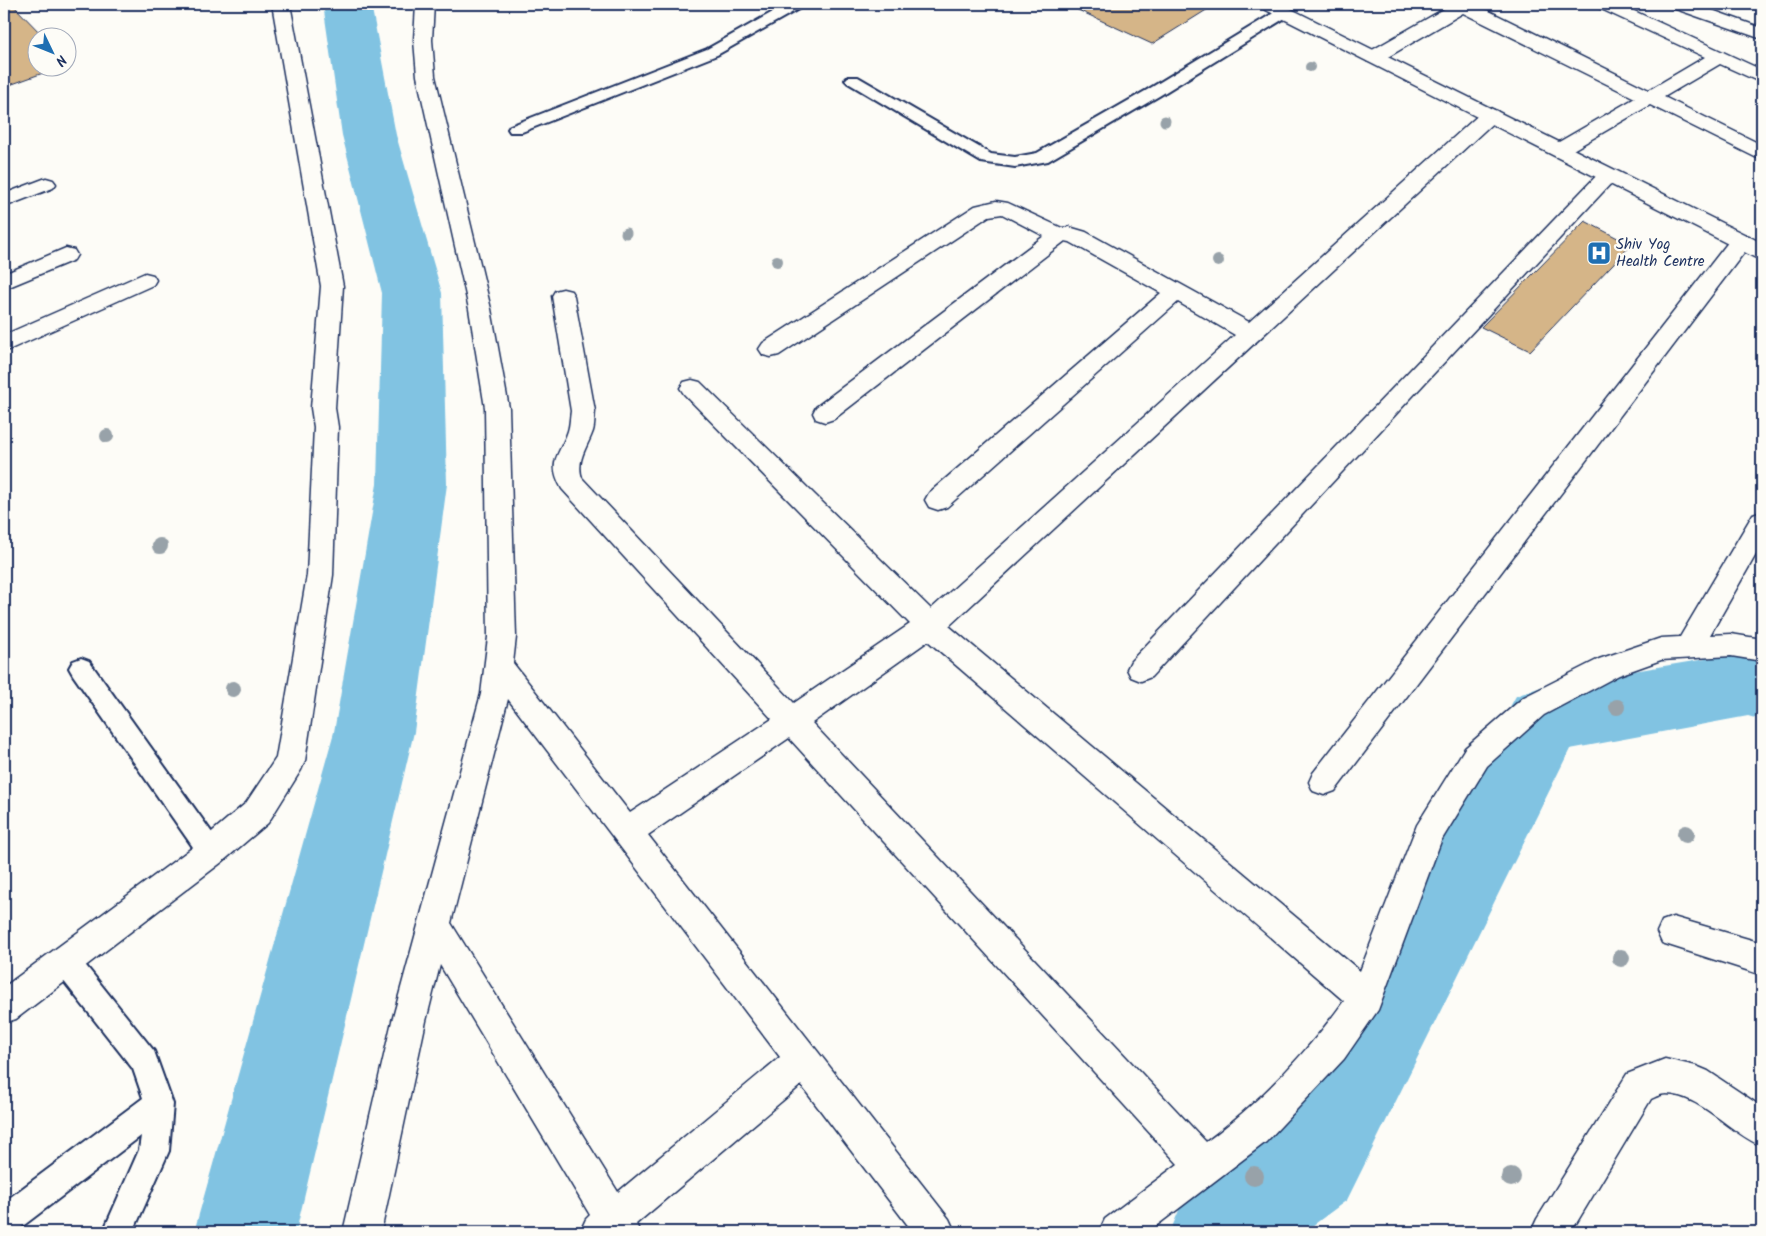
<svg xmlns="http://www.w3.org/2000/svg" width="1766" height="1236" font-family="Kalam,sans-serif">
<style>
.lines{fill:none;stroke-linecap:round;stroke-linejoin:round}
.river{fill:#81c3e2;fill-rule:evenodd}
.building{fill:#d5b588;stroke:#1b2f5e}
.lane-casing{stroke:#1b2f5e;stroke-width:4}
.street-casing{stroke:#1b2f5e;stroke-width:3}
.secondary-casing{stroke:#1b2f5e;stroke-width:3}
.lane{fill:#fdfcf7;fill-rule:evenodd}
.street{fill:#fdfcf7;fill-rule:evenodd}
.secondary{fill:#fdfcf7;fill-rule:evenodd}
.tree{fill:#98a2a9}
.labels{text-anchor:middle;stroke-width:4.5;stroke-linejoin:round;paint-order:stroke}
.far-poi-label{font-size:15px;fill:#1b2f5e;stroke:#fdfcf7;text-anchor:start}
</style>
<rect width="100%" height="100%" fill="#fdfcf7"/>
<filter id="ink" filterUnits="userSpaceOnUse"><feTurbulence type="fractalNoise" baseFrequency=".02" numOctaves="2"/><feDisplacementMap in="SourceGraphic" scale="10" xChannelSelector="R" yChannelSelector="G"/><feConvolveMatrix kernelMatrix="1 2 1 2 8 2 1 2 1" color-interpolation-filters="sRGB"/></filter>
<g filter="url(#ink)">
<g class="lines">
<g class="river">
<polygon points="323,4 371,4 396,135 442,293 447,484 414,732 296,1232 194,1232 334,732 377,484 382,293 342,135"/>
<polygon points="1748,652 1762,656 1762,720 1748,716 1570,749 1347,1200 1304,1232 1170,1232 1185,1196 1277,1130 1516,696 1544,686"/>
</g>
</g>
<g class="building">
<polygon points="4,4 12,4 45,38 38,38 38,68 57,68 4,87"/>
<polygon points="1065,4 1216,4 1152,44"/>
<polygon points="1585,221 1631,245 1530,351 1481,327"/>
</g>
<g class="lines">
<g class="lane-casing">
<g id="lane">
<polygon points="787,4 804,4 802,7 717,55 522,132 510,132 508,129 510,126 707,49"/>
<polygon points="1285,8 1290,9 1292,12 1290,15 1159,96 1048,161 1015,167 981,162 848,83 845,80 848,77 858,77 991,154 1015,157 1037,153 1147,90 1280,9"/>
<polygon points="81,658 89,661 220,844 224,852 220,860 211,864 202,860 73,675 69,668 73,661"/>
<polygon points="65,948 75,952 154,1051 173,1104 169,1151 133,1232 103,1232 139,1150 141,1136 15,1232 4,1232 4,1202 143,1098 133,1069 55,970 52,961 55,952"/>
</g>
</g>
<g class="street-casing">
<g id="street">
<polygon points="272,4 290,4 343,286 335,408 338,427 333,575 305,761 301,770 268,823 222,862 16,1019 4,1023 4,987 200,842 246,803 276,758 307,575 314,427 311,408 321,286"/>
<path d="M 416,4 L 434,4 L 432,40 L 435,76 L 491,309 L 509,408 L 516,637 L 513,663 L 630,813 L 772,719 L 562,489 C 546,460 560,456 568,431 C 570,425 570,417 571,411 L 552,296 L 555,291 L 563,289 L 571,291 L 574,296 L 595,411 C 594,418 595,425 593,431 C 587,448 576,460 582,478 L 794,703 L 910,624 L 684,394 L 680,388 L 684,382 L 692,380 L 700,382 L 931,609 L 1235,335 L 1178,302 L 947,507 L 938,510 L 929,507 L 925,500 L 929,493 L 1161,293 L 1070,242 L 1065,241 L 834,419 L 825,422 L 816,419 L 813,413 L 816,407 L 1044,236 L 1002,214 L 989,216 L 779,355 L 771,357 L 763,355 L 759,349 L 763,343 L 975,206 L 996,201 L 1008,203 L 1062,228 L 1069,227 L 1086,232 L 1249,322 L 1483,111 L 1490,109 L 1497,111 L 1500,115 L 1497,119 L 949,626 L 1360,971 L 1417,825 L 1465,748 L 1524,697 L 1599,659 L 1661,638 L 1680,637 L 1753,514 L 1762,511 L 1762,544 L 1710,635 L 1731,634 L 1762,639 L 1762,661 L 1731,656 L 1661,660 L 1619,675 L 1544,715 L 1487,766 L 1441,841 L 1378,1010 L 1344,1059 L 1266,1142 L 1148,1232 L 1099,1232 L 1105,1219 L 1178,1164 L 789,738 L 648,835 L 949,1219 L 955,1232 L 913,1232 L 801,1085 L 636,1224 L 640,1232 L 580,1232 L 586,1219 L 590,1215 L 440,965 L 426,1021 L 381,1232 L 343,1232 L 392,1021 L 481,694 L 488,637 L 485,408 L 469,309 L 417,76 L 414,40 ZM 928,641 L 1344,1001 C 1306,1054 1259,1103 1206,1142 L 812,723 ZM 508,699 L 780,1057 L 618,1192 L 451,923 Z"/>
<polygon points="1450,4 1475,4 1649,90 1705,57 1599,8 1596,4 1619,4 1762,70 1762,83 1720,64 1664,97 1762,145 1762,159 1755,157 1650,105 1566,154 1559,156 1552,154 1549,150 1552,146 1635,98 1463,13 1381,61 1374,63 1367,61 1365,57 1367,53 1451,5"/>
<polygon points="1670,4 1695,4 1762,28 1762,39 1673,8"/>
<polygon points="1608,169 1615,171 1618,175 1615,179 1151,677 1141,681 1131,677 1127,669 1131,661 1601,171"/>
<polygon points="46,178 53,180 56,184 53,188 4,207 4,194"/>
<polygon points="1741,234 1749,236 1752,241 1749,246 1335,791 1324,795 1313,791 1309,782 1313,773 1733,236"/>
<polygon points="66,248 74,250 77,255 74,260 4,289 4,274"/>
<polygon points="145,273 153,275 156,280 153,285 4,352 4,335"/>
<polygon points="1673,917 1762,943 1762,975 1662,943 1657,932 1662,921"/>
<path d="M 1665,1059 L 1696,1066 L 1708,1071 L 1762,1107 L 1762,1146 C 1731,1134 1700,1094 1666,1094 C 1661,1094 1655,1097 1651,1099 L 1571,1232 L 1531,1232 L 1537,1219 L 1627,1074 Z"/>
</g>
</g>
<g class="secondary-casing">
<polygon id="secondary" points="1259,4 1281,4 1762,243 1762,259 1754,257 1262,8"/>
</g>
<use href="#lane" class="lane"/>
<use href="#street" class="street"/>
<use href="#secondary" class="secondary"/>
</g>
<g class="tree">
<circle cx="1310" cy="67" r="5"/>
<circle cx="1165" cy="121" r="5.5"/>
<circle cx="626" cy="233" r="5.5"/>
<circle cx="777" cy="261" r="6"/>
<circle cx="1218" cy="261" r="6"/>
<circle cx="107" cy="436" r="7"/>
<circle cx="160" cy="546" r="8"/>
<circle cx="233" cy="689" r="8"/>
<circle cx="1617" cy="707" r="8"/>
<circle cx="1686" cy="834" r="9"/>
<circle cx="1621" cy="958" r="9"/>
<circle cx="1254" cy="1176" r="10"/>
<circle cx="1511" cy="1177" r="10"/>
</g>
</g>
<defs>
<g id="hospital-square" transform="scale(1.25)"><rect x="-9" y="-9" width="18" height="18" rx="4" fill="#1f6fb2" stroke="#fdfcf7"/><path d="M-5-5h3v3.5h4V-5h3V5h-3V1.5h-4V5h-3Z" fill="#fff"/></g>
</defs>
<g fill-rule="evenodd">
<use href="#hospital-square" x="1599" y="253"/>
</g>
<g class="labels">
<g class="far-poi-label">
<text x="1616" y="249">Shiv Yog<tspan x="1616" dy="17">Health Centre</tspan></text>
</g>
</g>
<rect width="1766" height="1236" fill="none" stroke="#fdfcf7" stroke-width="20"/>
<rect x="10" y="10" width="1746" height="1216" fill="none" stroke="#1b2f5e" stroke-width="2" filter="url(#ink)"/>
<g transform="translate(52 52) rotate(133)"><circle r="24" fill="#fdfcf7" stroke="#a3aaba"/>
<path d="M0-4L9 19L0 12L-9 19Z" fill="#1f6fb2"/>
<text y="-8" font-size="14" font-weight="bold" text-anchor="middle" fill="#1b2f5e">N</text>
</g>
</svg>
